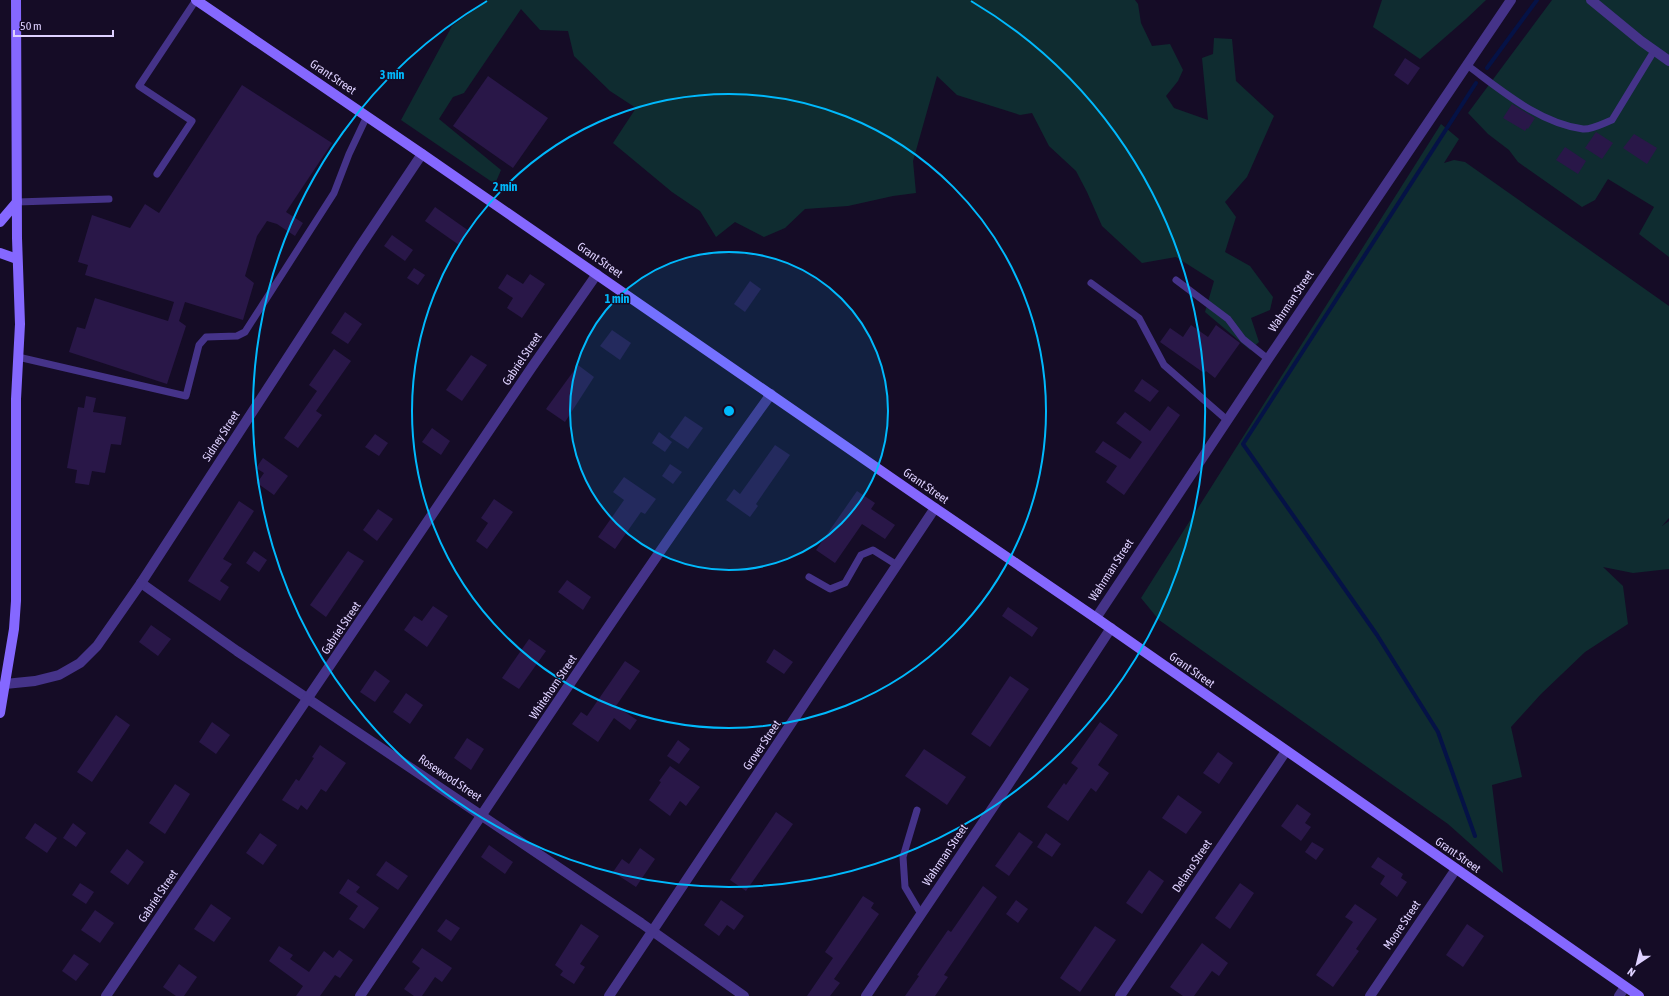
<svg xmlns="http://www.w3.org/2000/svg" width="1669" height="996" font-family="'Asap Condensed',sans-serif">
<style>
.green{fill:#0f2c30}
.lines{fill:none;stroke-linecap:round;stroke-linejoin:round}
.stream{stroke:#051246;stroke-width:4}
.building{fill:#291748}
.lane{stroke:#453389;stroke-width:7}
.street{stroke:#453389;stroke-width:10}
.secondary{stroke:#8568ff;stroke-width:10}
.ring{fill:none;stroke:#00b9fc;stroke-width:2}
.labels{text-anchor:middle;stroke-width:3;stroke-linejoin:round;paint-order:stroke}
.street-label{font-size:12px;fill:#ded1ff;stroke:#150c26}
.centre{fill:#00b9fc;stroke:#150c26;stroke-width:2}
.ring-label{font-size:12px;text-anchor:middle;font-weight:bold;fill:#00b9fc;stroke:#150c26;stroke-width:3;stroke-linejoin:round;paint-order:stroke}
</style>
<rect width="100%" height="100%" fill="#150c26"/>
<g class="green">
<polygon points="484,0 1135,0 1138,4 1141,23 1152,46 1170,44 1183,70 1178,81 1166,96 1174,108 1208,120 1202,58 1213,54 1214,38 1232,39 1236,81 1274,116 1247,177 1225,202 1236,217 1225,252 1250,266 1273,297 1270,310 1251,318 1259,342 1250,350 1205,312 1214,281 1176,257 1142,263 1102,226 1087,192 1076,171 1049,146 1032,113 1020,115 957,95 937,76 913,161 916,193 893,196 848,206 805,209 785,228 764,237 735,222 716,237 700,211 672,192 613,143 636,108 610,91 574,56 568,31 540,30 521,9 464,93 453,97 439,119 501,170 495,184 401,120 452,26 486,1"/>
<polygon points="1382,0 1486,0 1466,19 1420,59 1373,27"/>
<polygon points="1552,0 1669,0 1669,257 1639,234 1654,207 1608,179 1595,200 1582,207 1518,162 1509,150 1488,134 1468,113"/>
<polygon points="1441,124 1459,139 1444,163 1454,160 1465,162 1669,306 1669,518 1662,526 1669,521 1669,569 1633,573 1603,567 1623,586 1628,624 1585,652 1541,694 1511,727 1522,777 1492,785 1503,873 1448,824 1159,620 1141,598"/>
</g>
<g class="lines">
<g class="stream">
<polyline points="1487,68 1537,0"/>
<polyline points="1475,836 1438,732 1377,635 1243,444 1476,83"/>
</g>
</g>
<g class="building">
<polygon points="1405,58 1420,68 1408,85 1394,75"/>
<polygon points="488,76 548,118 513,168 453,126"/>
<polygon points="242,85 332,143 286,212 303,223 295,236 277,224 267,221 257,236 245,276 254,283 243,320 185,302 179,321 186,326 167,384 69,352 77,327 85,329 95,298 168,321 174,302 85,275 88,265 78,262 92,215 130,228 145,204 159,213"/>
<polygon points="1512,104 1535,118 1528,129 1527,128 1525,131 1503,118"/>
<polygon points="1596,132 1613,143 1602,159 1585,148"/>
<polygon points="1634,134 1657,148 1647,164 1623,148"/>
<polygon points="1565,147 1586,161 1578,174 1556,160"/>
<polygon points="435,207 469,231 459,245 425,221"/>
<polygon points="392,235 413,250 405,261 384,246"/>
<polygon points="414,268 425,275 418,285 407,278"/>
<polygon points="507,274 523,284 530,274 545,284 522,318 507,308 513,298 498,288"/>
<polygon points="750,281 761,289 745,312 734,304"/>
<polygon points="345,312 362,324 348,344 331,333"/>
<polygon points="1191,325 1208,337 1216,325 1240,343 1215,378 1206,371 1204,373 1160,342 1170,328 1183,337"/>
<polygon points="612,330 631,343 620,360 600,346"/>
<polygon points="334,349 351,361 316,411 322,415 298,448 284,438 317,391 309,385"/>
<polygon points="471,355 487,365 462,401 446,390"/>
<polygon points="578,365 594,377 565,422 546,409"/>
<polygon points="1142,379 1159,391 1150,402 1134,391"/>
<polygon points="86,396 96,398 93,412 126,417 121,445 111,444 105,473 92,471 89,485 75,483 77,470 67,468 78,407 84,408"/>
<polygon points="1168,406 1180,415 1124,495 1106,482 1117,466 1095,452 1103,441 1130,459 1142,442 1116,423 1125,412 1150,431"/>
<polygon points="685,416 703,428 688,449 670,437"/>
<polygon points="432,428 450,441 441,455 422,442"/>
<polygon points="659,432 672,442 665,452 652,443"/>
<polygon points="375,434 388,443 379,456 365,447"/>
<polygon points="775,445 790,455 756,504 758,506 750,517 726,500 734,489 740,494"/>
<polygon points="263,458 288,476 274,495 257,483 264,473 256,468"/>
<polygon points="670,464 682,472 673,484 662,476"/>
<polygon points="624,477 656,499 645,514 641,512 615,549 598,537 624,500 613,492"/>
<polygon points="857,491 875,503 871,509 895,525 885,539 862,524 835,563 816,550"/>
<polygon points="494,499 513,512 487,549 476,541 488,523 481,518"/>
<polygon points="239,501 254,511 223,559 232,564 220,581 229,587 220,601 188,581"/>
<polygon points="378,509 393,519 377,541 363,530"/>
<polygon points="254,551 267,560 259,572 246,563"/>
<polygon points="348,551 364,561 326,617 310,605"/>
<polygon points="567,580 591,597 583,610 558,592"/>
<polygon points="433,606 448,616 427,647 404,630 414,616 422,621"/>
<polygon points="1008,607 1038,628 1032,637 1002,616"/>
<polygon points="151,625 171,639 158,656 139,642"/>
<polygon points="529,639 546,651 519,689 502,678"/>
<polygon points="774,649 793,662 784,674 766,662"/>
<polygon points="625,661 640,671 616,706 637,720 630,730 614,718 598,742 572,724 581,712 587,716"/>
<polygon points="375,670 390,681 375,702 360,692"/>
<polygon points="1010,676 1029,689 990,747 971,734"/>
<polygon points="406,693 423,705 410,724 393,712"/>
<polygon points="116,715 130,725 92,782 77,772"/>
<polygon points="212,722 230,735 216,754 199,742"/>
<polygon points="1100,722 1118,735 1098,765 1109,773 1096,792 1091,788 1068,821 1047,807 1064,783 1066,785 1078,768 1071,763"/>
<polygon points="467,738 484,749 471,770 454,758"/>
<polygon points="678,740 690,749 679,764 667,756"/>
<polygon points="320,745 346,763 326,792 321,789 307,810 301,805 298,810 282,800 296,779 299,781 314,758 312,757"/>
<polygon points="924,749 966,777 947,805 905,776"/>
<polygon points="1218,752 1233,763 1219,784 1203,773"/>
<polygon points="670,766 700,787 686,806 680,801 670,816 649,800 661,782 659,781"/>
<polygon points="175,784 190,794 165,834 149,823"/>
<polygon points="1178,795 1202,812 1186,834 1162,818"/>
<polygon points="1297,804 1311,814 1305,823 1311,827 1301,841 1281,826"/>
<polygon points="776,812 793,824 746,891 730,880"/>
<polygon points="35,823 57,838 47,853 25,838"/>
<polygon points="73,823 86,833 76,847 63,838"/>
<polygon points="1019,832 1033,842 1009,876 995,866"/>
<polygon points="260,833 277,845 263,865 246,853"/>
<polygon points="1046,833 1061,844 1052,857 1037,847"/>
<polygon points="1312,842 1324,849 1316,860 1305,852"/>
<polygon points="489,845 513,862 505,874 481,857"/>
<polygon points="640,848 655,859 636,887 613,872 622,859 629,864"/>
<polygon points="127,849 144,862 128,885 110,872"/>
<polygon points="1378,857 1403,874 1401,878 1407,882 1397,897 1380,884 1385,876 1371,867"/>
<polygon points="386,861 408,876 398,890 376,875"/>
<polygon points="1149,870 1164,881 1142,914 1126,903"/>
<polygon points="348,879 360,887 356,892 379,908 364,929 349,919 358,906 339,893"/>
<polygon points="80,883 94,892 86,904 72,895"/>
<polygon points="1240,883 1254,893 1230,929 1215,918"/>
<polygon points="983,886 997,897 944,975 948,977 935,996 905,996 919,976 917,975 948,930 951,932"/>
<polygon points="863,896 874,903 871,908 879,914 834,979 840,983 830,996 807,996 833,958 825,952"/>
<polygon points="721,900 744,916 734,930 727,925 719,936 704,925"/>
<polygon points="1016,900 1028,909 1018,923 1006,914"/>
<polygon points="211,904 231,918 214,942 194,929"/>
<polygon points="1355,904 1377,919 1356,949 1359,951 1333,987 1316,975 1353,922 1345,917"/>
<polygon points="95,910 114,923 100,943 81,930"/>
<polygon points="446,919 460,928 451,941 437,931"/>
<polygon points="581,924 599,936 580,964 585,967 574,984 560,975 563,971 555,965"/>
<polygon points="1467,924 1484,936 1463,967 1446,955"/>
<polygon points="1095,926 1116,940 1080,992 1060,978"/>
<polygon points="1202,943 1228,963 1219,976 1212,971 1194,996 1183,996 1170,987"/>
<polygon points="279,946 293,955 290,959 309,972 324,951 333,958 339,950 353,960 340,978 335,975 320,996 296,996 303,986 269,961"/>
<polygon points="422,948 452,968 442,982 435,977 422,996 414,996 404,989 420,968 412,962"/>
<polygon points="74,954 89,964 76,981 62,971"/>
<polygon points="179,964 197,977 184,996 176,996 163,987"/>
</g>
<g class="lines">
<g class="lane">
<path d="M 1467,65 C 1501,90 1539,123 1583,129 C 1591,130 1604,123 1612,120 L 1654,51"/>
<polyline points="157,174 192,121 139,86 196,0"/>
<polyline points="17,202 109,199"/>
<polyline points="1176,280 1228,319 1243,339 1268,359"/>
<polyline points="1091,283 1139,318 1164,365 1227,420"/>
<polyline points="18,357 186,396 199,345 206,337 237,336 245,332 334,193 349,154 367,116"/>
<polyline points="809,577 830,589 845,583 861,555 873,550 897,565"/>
<polyline points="917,810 903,857 905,887 921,914"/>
</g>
<g class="street">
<polyline points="1591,0 1641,41 1669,61"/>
<polyline points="141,583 237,651 641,923 744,996"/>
<polyline points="1096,618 1268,359 1511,0"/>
<polyline points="5,684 35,681 59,675 80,663 97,646 141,583 359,248 422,154"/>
<polyline points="106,996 532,367 597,274"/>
<path d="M 360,996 C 496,795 629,591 771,394"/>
<polyline points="609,996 935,508"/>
<polyline points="866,996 1008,785 1111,628"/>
<polyline points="1120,996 1286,751"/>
<polyline points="1370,996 1456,869"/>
<polyline points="1619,996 1625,987"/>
</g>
<g class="secondary">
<polyline points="196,0 422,154 935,508 1096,618 1639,996"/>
<polyline points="0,222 17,202"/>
<polyline points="0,253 17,259"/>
<polyline points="0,713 14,629 16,601 16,399 20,324 17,238 16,0"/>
</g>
</g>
<circle cx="729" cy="411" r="159" fill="#00b9fc" fill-opacity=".12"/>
<g class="ring">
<circle cx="729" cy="411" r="159"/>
<circle cx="729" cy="411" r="317"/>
<path d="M971 1A476 476 0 1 1 487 1"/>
</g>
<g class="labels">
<g class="street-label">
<text transform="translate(333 77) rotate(34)" y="4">Grant Street</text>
<text transform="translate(600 260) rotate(35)" y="4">Grant Street</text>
<text transform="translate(1291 301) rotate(-56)" y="4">Wahrman Street</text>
<text transform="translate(522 359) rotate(-56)" y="4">Gabriel Street</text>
<text transform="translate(221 436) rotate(-57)" y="4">Sidney Street</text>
<text transform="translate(926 486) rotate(35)" y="4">Grant Street</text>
<text transform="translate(1111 570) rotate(-57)" y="4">Wahrman Street</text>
<text transform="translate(341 628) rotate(-56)" y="4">Gabriel Street</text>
<text transform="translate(1192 670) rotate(35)" y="4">Grant Street</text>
<text transform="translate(553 687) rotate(-56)" y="4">Whitehorn Street</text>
<text transform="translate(762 745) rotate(-56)" y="4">Grover Street</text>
<text transform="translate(450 778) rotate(34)" y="4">Rosewood Street</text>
<text transform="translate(945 855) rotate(-56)" y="4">Wahrman Street</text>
<text transform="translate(1458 855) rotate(35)" y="4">Grant Street</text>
<text transform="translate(1192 866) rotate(-56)" y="4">Delano Street</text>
<text transform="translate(158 896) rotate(-56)" y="4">Gabriel Street</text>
<text transform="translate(1402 925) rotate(-56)" y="4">Moore Street</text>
</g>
</g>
<circle cx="729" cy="411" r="6" class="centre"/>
<g class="ring-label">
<text x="392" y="79">3 min</text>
<text x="505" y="191">2 min</text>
<text x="617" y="303">1 min</text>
</g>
<g transform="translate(1637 964) rotate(215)" stroke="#150c26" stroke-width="3" paint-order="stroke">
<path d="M0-3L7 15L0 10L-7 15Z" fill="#ded1ff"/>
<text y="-6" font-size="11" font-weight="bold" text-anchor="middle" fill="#ded1ff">N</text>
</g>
<path d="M14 30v6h99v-6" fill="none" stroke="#ded1ff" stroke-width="2"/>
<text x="20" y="30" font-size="12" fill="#ded1ff" stroke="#150c26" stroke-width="3" paint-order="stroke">50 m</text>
</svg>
